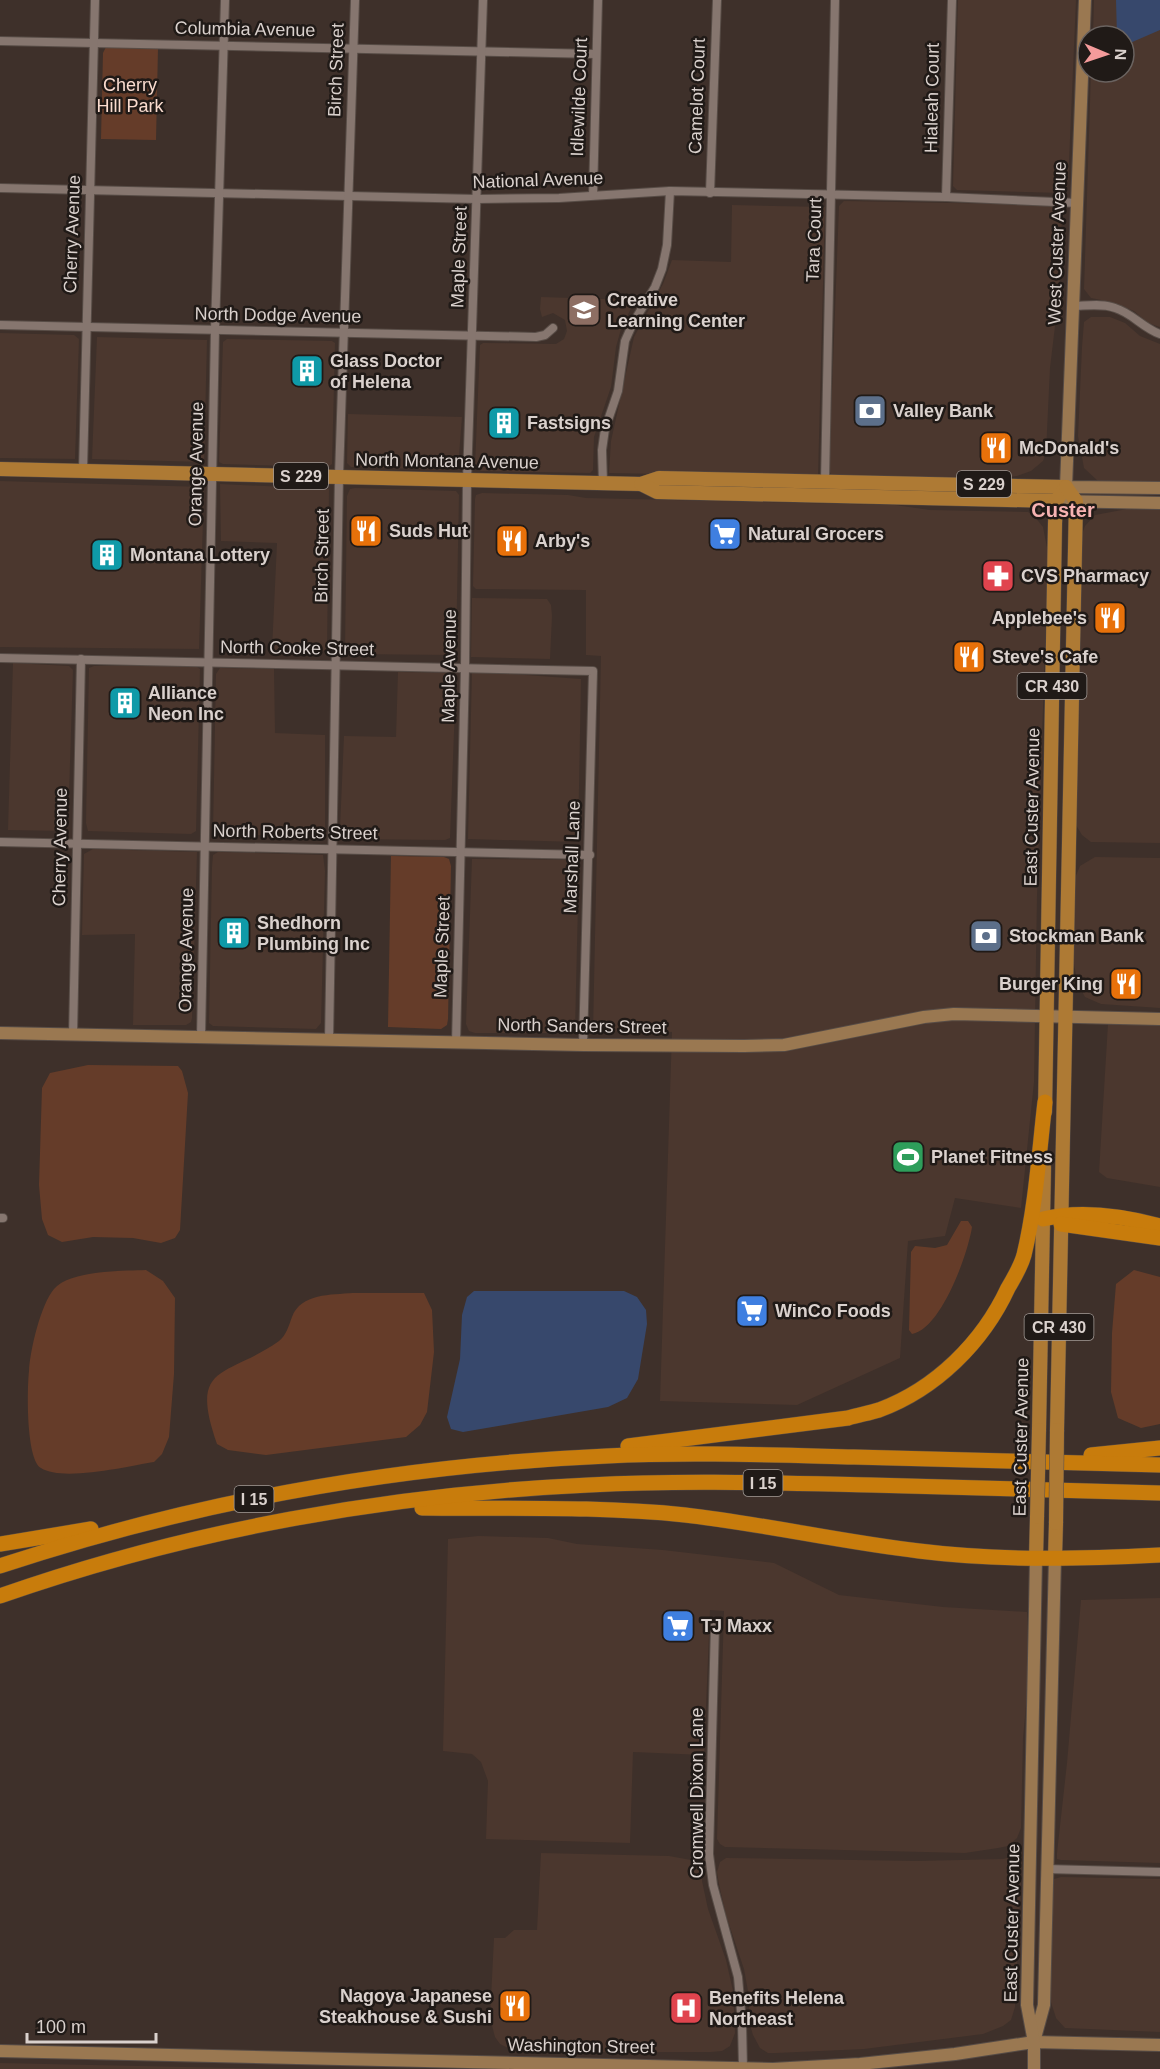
<svg xmlns="http://www.w3.org/2000/svg" width="1160" height="2069" font-family="Arial,sans-serif">
<style>
.built{fill:#4b372e}
.green{fill:#653c29}
.water{fill:#37486c}
.lines{fill:none;stroke-linecap:round;stroke-linejoin:round}
.street-casing{stroke:#574c46;stroke-width:10}
.secondary-casing{stroke:#574c46;stroke-width:14}
.primary-casing{stroke:#574c46;stroke-width:15}
.highway-casing{stroke:#574c46;stroke-width:16}
.street{stroke:#86766f;stroke-width:8}
.secondary{stroke:#9a7851;stroke-width:12}
.primary{stroke:#ae7a34;stroke-width:14}
.highway{stroke:#c87c0c;stroke-width:15}
.primary-bridge-casing{stroke:#574c46;stroke-width:15;stroke-linecap:butt}
.primary-bridge{stroke:#ae7a34;stroke-width:14}
.labels{text-anchor:middle;stroke-width:5;stroke-linejoin:round;paint-order:stroke}
.shield{fill:#201a17;stroke:#a29a96;stroke-width:1.5}
.shield-label{font-size:16px;font-weight:bold;fill:#dad1cd}
.street-label{font-size:18px;fill:#dad1cd;stroke:#201a17}
.park-label{font-size:18px;fill:#fadccf;stroke:#201a17}
.poi-label{font-size:18px;font-weight:bold;fill:#dad1cd;stroke:#201a17;text-anchor:start}
.neighbourhood-label{font-size:20px;font-weight:bold;fill:#f7b3b2;stroke:#201a17}
</style>
<rect width="100%" height="100%" fill="#3e302a"/>
<g class="built">
<polygon points="958,0 1076,0 1068,185 1062,193 957,190 953,186"/>
<polygon points="1094,0 1160,0 1160,327 1148,323 1134,311 1111,302 1091,298 1084,289 1091,72 1124,72 1124,36 1093,36"/>
<polygon points="844,201 1058,205 1062,210 1059,293 1050,368 1046,452 1043,461 1031,471 1017,476 983,480 832,476 829,470 839,206"/>
<polygon points="732,205 825,207 818,477 609,473 611,441 634,337 663,284 672,260 731,262"/>
<polygon points="541,297 635,300 621,329 616,347 611,387 594,437 593,470 590,473 481,471 475,466 480,345 483,343 556,344 564,339 567,331 565,320 553,313 542,317 540,309"/>
<polygon points="1091,317 1110,317 1125,323 1140,336 1160,344 1160,484 1098,481 1084,468 1078,436 1082,347 1084,322"/>
<polygon points="0,333 74,335 79,339 75,459 0,458"/>
<polygon points="97,337 207,340 204,462 92,459"/>
<polygon points="227,339 332,341 335,343 332,464 328,467 223,464 219,462 223,342"/>
<polygon points="348,414 462,417 458,468 455,470 351,467 347,463"/>
<polygon points="0,481 204,487 199,649 0,647"/>
<polygon points="220,484 329,489 327,651 272,650 277,543 221,541"/>
<polygon points="355,488 456,491 459,495 456,650 453,655 349,654 345,651 347,496 350,489"/>
<polygon points="482,493 568,495 586,498 895,505 930,510 1028,512 1035,517 1043,527 1048,553 1037,896 1034,1082 1021,1208 955,1198 945,1236 908,1241 900,1358 797,1405 660,1401 672,1032 593,1031 601,656 586,655 586,590 476,589 473,586 475,499 476,495"/>
<polygon points="1127,509 1160,510 1160,843 1091,842 1082,835 1076,825 1081,537 1085,526 1095,515"/>
<polygon points="472,598 547,599 551,605 552,616 550,659 471,657"/>
<polygon points="13,663 69,666 73,670 68,825 66,831 8,830"/>
<polygon points="194,665 200,669 196,831 191,834 88,831 86,823 89,668 94,666"/>
<polygon points="220,668 274,669 275,733 325,735 325,832 320,837 215,834 213,831 216,674"/>
<polygon points="472,671 581,679 578,842 468,839"/>
<polygon points="398,672 452,673 456,679 450,838 445,840 346,839 340,828 344,736 396,737"/>
<polygon points="93,849 197,852 192,1018 191,1022 186,1025 133,1025 135,934 82,935 84,854"/>
<polygon points="218,852 323,855 325,871 321,1023 316,1029 213,1026 209,1023 212,867 213,855"/>
<polygon points="1095,857 1160,858 1160,1008 1101,1004 1085,997 1078,984 1073,960 1075,878 1080,866"/>
<polygon points="472,859 579,860 575,1030 568,1033 475,1033 469,1031 466,1024"/>
<polygon points="1123,1023 1160,1024 1160,1187 1107,1178 1099,1172 1108,1024"/>
<polygon points="479,1536 548,1538 577,1544 663,1550 774,1563 839,1595 943,1607 1027,1612 1028,1684 1023,1738 1021,1828 1017,1838 1008,1846 998,1848 965,1853 725,1847 720,1844 717,1839 724,1611 710,1610 704,1755 633,1752 630,1843 486,1839 488,1781 481,1762 472,1754 443,1751 448,1539"/>
<polygon points="1160,1598 1160,1863 1061,1860 1057,1859 1057,1853 1067,1763 1081,1600"/>
<polygon points="541,1853 669,1856 702,1862 702,1881 708,1909 726,1960 733,1991 735,2033 730,2046 722,2051 711,2052 595,2052 524,2051 510,2049 500,2044 495,2037 490,2018 494,1938 505,1938 514,1930 537,1930"/>
<polygon points="1022,1854 1015,2007 1011,2020 1003,2026 983,2034 864,2049 776,2053 768,2053 760,2048 753,2035 750,2025 748,1991 744,1969 726,1915 719,1884 717,1872 720,1862 726,1858 917,1861 1003,1859"/>
<polygon points="1061,1877 1160,1879 1160,2032 1065,2028 1056,2018 1050,1999 1052,1888 1054,1879"/>
<polygon points="0,2063 280,2069 0,2069"/>
</g>
<g class="green">
<polygon points="106,47 158,48 156,140 101,139 103,53"/>
<polygon points="391,856 444,857 449,859 451,866 448,1019 447,1025 441,1029 388,1027"/>
<polygon points="88,1065 178,1066 182,1071 188,1093 180,1230 175,1238 161,1243 133,1238 93,1237 62,1242 48,1235 42,1219 39,1185 42,1088 50,1073"/>
<path d="M 961,1221 L 968,1221 L 972,1227 C 968,1254 941,1329 912,1334 L 909,1330 L 911,1252 L 915,1246 L 935,1248 L 947,1245 Z"/>
<path d="M 146,1270 L 163,1281 L 175,1298 L 174,1374 L 169,1437 L 162,1454 L 154,1462 C 129,1466 62,1482 41,1468 C 26,1459 27,1389 29,1371 C 30,1350 41,1304 54,1289 C 70,1270 123,1271 146,1270 Z"/>
<polygon points="1134,1270 1160,1277 1160,1424 1141,1428 1118,1418 1111,1392 1112,1333 1116,1284"/>
<path d="M 353,1293 L 424,1293 L 432,1310 L 434,1352 L 427,1412 L 420,1425 L 406,1437 L 266,1455 L 228,1450 L 217,1444 C 188,1362 227,1378 279,1341 C 286,1336 289,1325 292,1317 C 301,1293 331,1295 353,1293 Z"/>
</g>
<g class="water">
<polygon points="1116,0 1160,0 1160,30 1130,43 1124,47 1124,36 1117,36"/>
<polygon points="474,1291 624,1291 637,1297 646,1310 647,1324 638,1379 627,1398 608,1407 463,1432 451,1429 447,1417 460,1359 462,1315 467,1297"/>
</g>
<g class="lines">
<g class="street-casing">
<g id="street">
<polyline points="0,41 596,54"/>
<polyline points="0,188 477,199 559,198 670,191 946,197 1077,203"/>
<polyline points="710,193 717,0"/>
<polyline points="593,195 598,0"/>
<polyline points="946,197 952,0"/>
<path d="M 1072,306 C 1085,306 1103,303 1115,308 C 1132,313 1143,328 1160,334"/>
<polyline points="0,325 536,337 545,335 553,328"/>
<polyline points="83,470 95,0"/>
<polyline points="825,481 835,0"/>
<polyline points="603,483 602,450 605,429 618,391 625,341 633,323 655,287 662,269 667,245 670,191"/>
<polyline points="0,658 593,671 583,1045"/>
<polyline points="0,842 590,855"/>
<polyline points="73,1035 81,659"/>
<polyline points="201,1037 215,330 225,0"/>
<polyline points="329,1040 339,476 355,0"/>
<polyline points="456,1043 465,668 467,480 483,0"/>
<polyline points="0,1218 3,1218"/>
<polyline points="715,1625 709,1854 713,1885 738,1977 742,2023 743,2069"/>
<polyline points="1046,1869 1160,1872"/>
</g>
</g>
<g class="secondary-casing">
<g id="secondary">
<polyline points="1085,0 1066,487 1160,488"/>
<polyline points="1056,501 1160,503"/>
<polyline points="0,1033 583,1045 744,1046 784,1045 924,1017 954,1014 1160,1019"/>
<polyline points="1035,2038 1044,2005 1055,1558"/>
<polyline points="0,2051 773,2069 860,2064 955,2054 1034,2042 1160,2045"/>
<polyline points="1034,2069 1034,2042 1027,2005 1036,1559"/>
</g>
</g>
<g class="primary-casing">
<g id="primary">
<polyline points="0,469 641,484 659,478 1066,487"/>
<polyline points="641,484 657,492 1056,501"/>
<polyline points="1045,1112 1055,524 1056,501 1066,487"/>
<polyline points="1039,1430 1044,1167"/>
<polyline points="1057,1430 1076,501 1066,487"/>
<polyline points="1055,1558 1056,1523"/>
<polyline points="1036,1559 1037,1517"/>
</g>
</g>
<g class="highway-casing">
<g id="highway">
<path d="M 1043,1219 C 1080,1210 1123,1216 1160,1226"/>
<polyline points="1061,1224 1160,1238"/>
<path d="M 628,1446 L 848,1418 C 858,1415 869,1413 879,1410 C 936,1389 983,1342 1008,1288 C 1014,1278 1021,1266 1024,1255 C 1036,1205 1039,1153 1045,1102"/>
<polyline points="1091,1455 1160,1448"/>
<path d="M 422,1508 C 510,1509 598,1506 685,1515 C 764,1524 841,1542 919,1551 C 999,1561 1080,1559 1160,1555"/>
<polyline points="0,1544 91,1529"/>
<path d="M 0,1566 C 196,1501 401,1465 607,1456 C 689,1452 771,1455 854,1457 C 956,1460 1058,1462 1160,1465"/>
<path d="M 0,1596 C 188,1530 390,1494 589,1485 C 683,1480 777,1483 871,1485 C 968,1488 1064,1491 1160,1493"/>
</g>
</g>
<use href="#street" class="street"/>
<use href="#secondary" class="secondary"/>
<use href="#primary" class="primary"/>
<use href="#highway" class="highway"/>
<g class="primary-bridge-casing">
<g id="primary-bridge">
<polyline points="1037,1517 1039,1430"/>
<polyline points="1056,1523 1057,1430"/>
</g>
</g>
<use href="#primary-bridge" class="primary-bridge"/>
</g>
<defs>
<g id="school-square" transform="scale(1.725)"><rect x="-9" y="-9" width="18" height="18" rx="4" fill="#8d6e63" stroke="#201a17"/><path d="M0-5L7-2L0 1L-7-2ZM-4 1L0 2.5L4 1V4Q0 6-4 4Z" fill="#fff"/></g>
<g id="building-square" transform="scale(1.725)"><rect x="-9" y="-9" width="18" height="18" rx="4" fill="#0f9aa8" stroke="#201a17"/><path d="M-4-6H4V6H1V3H-1V6H-4ZM-2.5-4.3h1.7v1.8h-1.7ZM.8-4.3h1.7v1.8H.8ZM-2.5-1h1.7V.8h-1.7ZM.8-1h1.7V.8H.8Z" fill="#fff"/></g>
<g id="bank-square" transform="scale(1.725)"><rect x="-9" y="-9" width="18" height="18" rx="4" fill="#5c6f8a" stroke="#201a17"/><path d="M-6-4H6V4H-6ZM0-2.3a2.3 2.3 0 1 0 0 4.6a2.3 2.3 0 1 0 0-4.6Z" fill="#fff"/></g>
<g id="restaurant-square" transform="scale(1.725)"><rect x="-9" y="-9" width="18" height="18" rx="4" fill="#e8710a" stroke="#201a17"/><path d="M-5-6h1v4h1v-4h1v4h1v-4h1v5L-1.5 .5V6h-2V.5L-5-1ZM5-6V6H3V1.5H1.5Q1.5-4 5-6Z" fill="#fff"/></g>
<g id="supermarket-square" transform="scale(1.725)"><rect x="-9" y="-9" width="18" height="18" rx="4" fill="#3f7fe0" stroke="#201a17"/><path d="M-6-5.5h2.5l.6 2H6L4.5 2H-2.5L-4.4-4H-6ZM-1.5 3.2a1.3 1.3 0 1 0 .1 0ZM3 3.2a1.3 1.3 0 1 0 .1 0Z" fill="#fff"/></g>
<g id="pharmacy-square" transform="scale(1.725)"><rect x="-9" y="-9" width="18" height="18" rx="4" fill="#e0444e" stroke="#201a17"/><path d="M-2-6h4v4h4v4h-4v4h-4v-4h-4v-4h4Z" fill="#fff"/></g>
<g id="stadium-square" transform="scale(1.725)"><rect x="-9" y="-9" width="18" height="18" rx="4" fill="#2e9e5b" stroke="#201a17"/><path d="M0-5a6.5 5 0 1 0 0 10a6.5 5 0 1 0 0-10ZM-3.5-1.8h7v3.6h-7Z" fill="#fff"/></g>
<g id="hospital-square" transform="scale(1.725)"><rect x="-9" y="-9" width="18" height="18" rx="4" fill="#e0444e" stroke="#201a17"/><path d="M-5-5h3v3.5h4V-5h3V5h-3V1.5h-4V5h-3Z" fill="#fff"/></g>
</defs>
<g fill-rule="evenodd">
<use href="#school-square" x="584" y="310"/>
<use href="#building-square" x="307" y="371"/>
<use href="#bank-square" x="870" y="411"/>
<use href="#building-square" x="504" y="423"/>
<use href="#restaurant-square" x="996" y="448"/>
<use href="#restaurant-square" x="366" y="531"/>
<use href="#supermarket-square" x="725" y="534"/>
<use href="#restaurant-square" x="512" y="541"/>
<use href="#building-square" x="107" y="555"/>
<use href="#pharmacy-square" x="998" y="576"/>
<use href="#restaurant-square" x="1110" y="618"/>
<use href="#restaurant-square" x="969" y="657"/>
<use href="#building-square" x="125" y="703"/>
<use href="#building-square" x="234" y="933"/>
<use href="#bank-square" x="986" y="936"/>
<use href="#restaurant-square" x="1126" y="984"/>
<use href="#stadium-square" x="908" y="1157"/>
<use href="#supermarket-square" x="752" y="1311"/>
<use href="#supermarket-square" x="678" y="1626"/>
<use href="#restaurant-square" x="515" y="2006"/>
<use href="#hospital-square" x="686" y="2008"/>
</g>
<g class="labels">
<g class="shield">
<rect x="274" y="463" width="54" height="26" rx="4.5"/>
<rect x="957" y="471" width="54" height="26" rx="4.5"/>
<rect x="1017.5" y="673" width="69" height="26" rx="4.5"/>
<rect x="1024.5" y="1314" width="69" height="26" rx="4.5"/>
<rect x="743.5" y="1470" width="39" height="26" rx="4.5"/>
<rect x="234.5" y="1486" width="39" height="26" rx="4.5"/>
</g>
<g class="shield-label">
<text x="301" y="482">S 229</text>
<text x="984" y="490">S 229</text>
<text x="1052" y="692">CR 430</text>
<text x="1059" y="1333">CR 430</text>
<text x="763" y="1489">I 15</text>
<text x="254" y="1505">I 15</text>
</g>
<g class="street-label">
<text transform="translate(245 29) rotate(1)" y="6">Columbia Avenue</text>
<text transform="translate(336 70) rotate(-88)" y="6">Birch Street</text>
<text transform="translate(697 96) rotate(-88)" y="6">Camelot Court</text>
<text transform="translate(579 97) rotate(-88)" y="6">Idlewilde Court</text>
<text transform="translate(932 98) rotate(-89)" y="6">Hialeah Court</text>
<text transform="translate(538 180) rotate(-2)" y="6">National Avenue</text>
<text transform="translate(72 234) rotate(-88)" y="6">Cherry Avenue</text>
<text transform="translate(814 240) rotate(-88)" y="6">Tara Court</text>
<text transform="translate(1057 243) rotate(-88)" y="6">West Custer Avenue</text>
<text transform="translate(459 257) rotate(-88)" y="6">Maple Street</text>
<text transform="translate(278 315) rotate(1)" y="6">North Dodge Avenue</text>
<text transform="translate(447 461) rotate(1)" y="6">North Montana Avenue</text>
<text transform="translate(196 464) rotate(-89)" y="6">Orange Avenue</text>
<text transform="translate(322 556) rotate(-89)" y="6">Birch Street</text>
<text transform="translate(297 648) rotate(1)" y="6">North Cooke Street</text>
<text transform="translate(449 666) rotate(-89)" y="6">Maple Avenue</text>
<text transform="translate(1032 807) rotate(-89)" y="6">East Custer Avenue</text>
<text transform="translate(295 832) rotate(1)" y="6">North Roberts Street</text>
<text transform="translate(60 847) rotate(-89)" y="6">Cherry Avenue</text>
<text transform="translate(572 857) rotate(-88)" y="6">Marshall Lane</text>
<text transform="translate(442 947) rotate(-88)" y="6">Maple Street</text>
<text transform="translate(186 950) rotate(-89)" y="6">Orange Avenue</text>
<text transform="translate(582 1026) rotate(1)" y="6">North Sanders Street</text>
<text transform="translate(1021 1437) rotate(-89)" y="6">East Custer Avenue</text>
<text transform="translate(697 1793) rotate(-90)" y="6">Cromwell Dixon Lane</text>
<text transform="translate(1012 1923) rotate(-89)" y="6">East Custer Avenue</text>
<text transform="translate(581 2046) rotate(1)" y="6">Washington Street</text>
</g>
<g class="park-label">
<text x="130" y="91">Cherry<tspan x="130" dy="21">Hill Park</tspan></text>
</g>
<g class="poi-label">
<text x="607" y="306">Creative<tspan x="607" dy="21">Learning Center</tspan></text>
<text x="330" y="367">Glass Doctor<tspan x="330" dy="21">of Helena</tspan></text>
<text x="893" y="417">Valley Bank</text>
<text x="527" y="429">Fastsigns</text>
<text x="1019" y="454">McDonald's</text>
<text x="389" y="537">Suds Hut</text>
<text x="748" y="540">Natural Grocers</text>
<text x="535" y="547">Arby's</text>
<text x="130" y="561">Montana Lottery</text>
<text x="1021" y="582">CVS Pharmacy</text>
<text x="1087" y="624" text-anchor="end">Applebee's</text>
<text x="992" y="663">Steve's Cafe</text>
<text x="148" y="699">Alliance<tspan x="148" dy="21">Neon Inc</tspan></text>
<text x="257" y="929">Shedhorn<tspan x="257" dy="21">Plumbing Inc</tspan></text>
<text x="1009" y="942">Stockman Bank</text>
<text x="1103" y="990" text-anchor="end">Burger King</text>
<text x="931" y="1163">Planet Fitness</text>
<text x="775" y="1317">WinCo Foods</text>
<text x="701" y="1632">TJ Maxx</text>
<text x="492" y="2002" text-anchor="end">Nagoya Japanese<tspan x="492" dy="21">Steakhouse &amp; Sushi</tspan></text>
<text x="709" y="2004">Benefits Helena<tspan x="709" dy="21">Northeast</tspan></text>
</g>
<g class="neighbourhood-label">
<text x="1063" y="517">Custer</text>
</g>
</g>
<g transform="translate(1106 54) rotate(92)"><circle r="28" fill="#201a17" stroke="#6a6360" stroke-width="1.5"/>
<path d="M0-4.5L10 22L0 15L-10 22Z" fill="#f59b9b"/>
<text y="-9" font-size="16" font-weight="bold" text-anchor="middle" fill="#dad1cd">N</text>
</g>
<path d="M27 2033v9h129v-9" fill="none" stroke="#dad1cd" stroke-width="3"/>
<text x="36" y="2033" font-size="18" fill="#dad1cd" stroke="#201a17" stroke-width="4.5" paint-order="stroke">100 m</text>
</svg>
